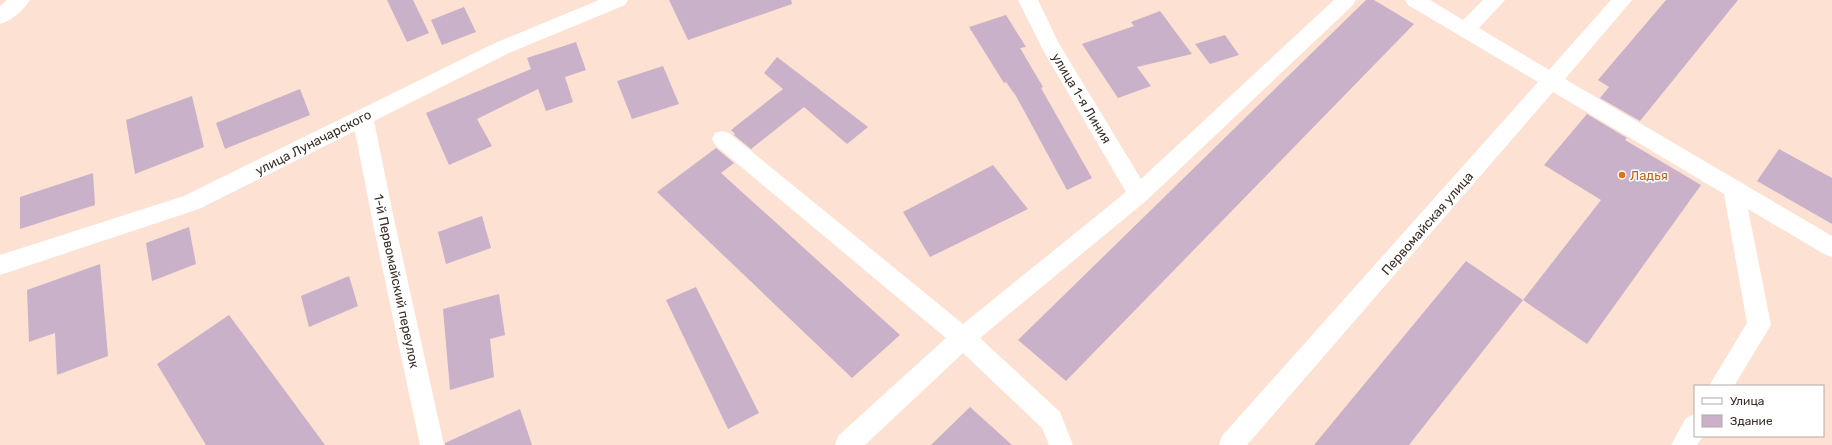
<svg xmlns="http://www.w3.org/2000/svg" width="1832" height="445" font-family="Rubik,sans-serif">
<style>
.building{fill:#c9b2c9}
.lines{fill:none;stroke-linecap:round;stroke-linejoin:round}
.minor{fill:#fff;fill-rule:evenodd}
.food-dot{fill:#e8710a;stroke:#fff;stroke-width:1.5}
.labels{text-anchor:middle;stroke-width:3;stroke-linejoin:round;paint-order:stroke}
.street-label{font-size:13px;fill:#3a2d26;stroke:#fff}
.food-label{font-size:13px;fill:#c56008;stroke:#fff;text-anchor:start}
</style>
<rect width="100%" height="100%" fill="#fde1d3"/>
<g class="building">
<polygon points="387,0 413,0 429,33 407,42"/>
<polygon points="669,0 791,0 792,4 688,40"/>
<polygon points="1366,0 1374,0 1414,24 1066,381 1018,340"/>
<polygon points="1666,0 1738,0 1640,121 1600,98 1609,87 1598,80"/>
<polygon points="464,7 476,32 442,45 431,20"/>
<polygon points="1160,11 1192,54 1137,67 1151,86 1118,98 1082,44 1134,26 1131,22"/>
<polygon points="1006,15 1026,47 1020,48 1043,87 1041,88 1092,178 1067,190 1016,96 1006,82 1004,83 969,27"/>
<polygon points="1225,35 1239,55 1210,64 1195,44"/>
<polygon points="576,42 586,70 565,77 573,102 546,111 538,89 477,119 492,146 449,165 426,113 531,69 527,58"/>
<polygon points="777,57 815,86 868,127 847,144 804,107 751,149 734,135 735,134 731,130 783,89 764,73"/>
<polygon points="663,66 679,104 632,119 617,81"/>
<polygon points="300,89 310,115 225,149 216,123"/>
<polygon points="192,96 204,147 135,174 126,120"/>
<polygon points="1587,114 1627,138 1625,140 1701,185 1587,344 1523,300 1601,200 1544,165"/>
<polygon points="716,148 734,163 721,173 900,335 852,378 657,192"/>
<polygon points="1779,149 1832,178 1832,224 1757,181"/>
<polygon points="993,165 1028,209 930,257 903,212"/>
<polygon points="93,173 95,205 20,229 20,197"/>
<polygon points="482,216 491,248 446,264 438,232"/>
<polygon points="189,227 196,264 152,281 146,243"/>
<polygon points="1466,261 1523,300 1409,445 1314,445"/>
<polygon points="100,264 108,356 57,375 55,333 29,342 27,290"/>
<polygon points="349,276 358,306 309,327 301,296"/>
<polygon points="696,287 759,413 728,429 666,300"/>
<polygon points="499,294 505,335 490,339 494,377 450,390 443,309"/>
<polygon points="229,315 325,445 206,445 157,364"/>
<polygon points="970,407 1012,445 931,445"/>
<polygon points="520,409 532,445 445,445 445,443"/>
</g>
<g class="lines">
<g class="minor">
<path d="M 7,0 L 30,0 C 24,10 11,21 0,24 L 0,6 Z"/>
<polygon points="599,0 628,0 625,5 509,53 374,121 394,219 444,445 420,445 372,219 355,131 199,209 0,275 0,255 184,196 495,43"/>
<polygon points="1018,0 1038,0 1058,42 1141,179 1334,0 1356,0 1353,5 1147,200 980,338 1060,412 1073,445 1049,445 1042,428 963,353 865,445 835,445 838,436 946,338 715,145 712,139 715,133 722,131 729,133 963,324 1126,192 1043,50"/>
<polygon points="1405,0 1430,0 1463,20 1483,0 1505,0 1479,28 1549,70 1611,0 1632,0 1565,79 1832,236 1832,257 1824,254 1748,209 1771,325 1734,386 1709,386 1747,323 1724,194 1553,92 1247,445 1219,445 1222,436 1538,82 1408,5"/>
<polygon points="1695,414 1695,436 1703,436 1697,445 1671,445 1686,418"/>
</g>
</g>
<circle class="food-dot" cx="1622" cy="175" r="4"/>
<g class="labels">
<g class="street-label">
<text transform="translate(1082 98) rotate(59)" y="5">улица 1-я Линия</text>
<text transform="translate(313 142) rotate(-27)" y="5">улица Луначарского</text>
<text transform="translate(1427 223) rotate(-49)" y="5">Первомайская улица</text>
<text transform="translate(397 281) rotate(78)" y="5">1-й Первомайский переулок</text>
</g>
<g class="food-label">
<text x="1630" y="180">Ладья</text>
</g>
</g>
<rect x="1694" y="385" width="130" height="52" fill="#ffffff" stroke="#b0aba8"/>
<rect x="1702" y="398" width="20" height="6" fill="#ffffff" stroke="#b0aba8"/>
<text x="1730" y="405" font-size="12" fill="#3a2d26">Улица</text>
<rect x="1702" y="415" width="20" height="12" fill="#c9b2c9" stroke="#b0aba8"/>
<text x="1730" y="425" font-size="12" fill="#3a2d26">Здание</text>
</svg>
